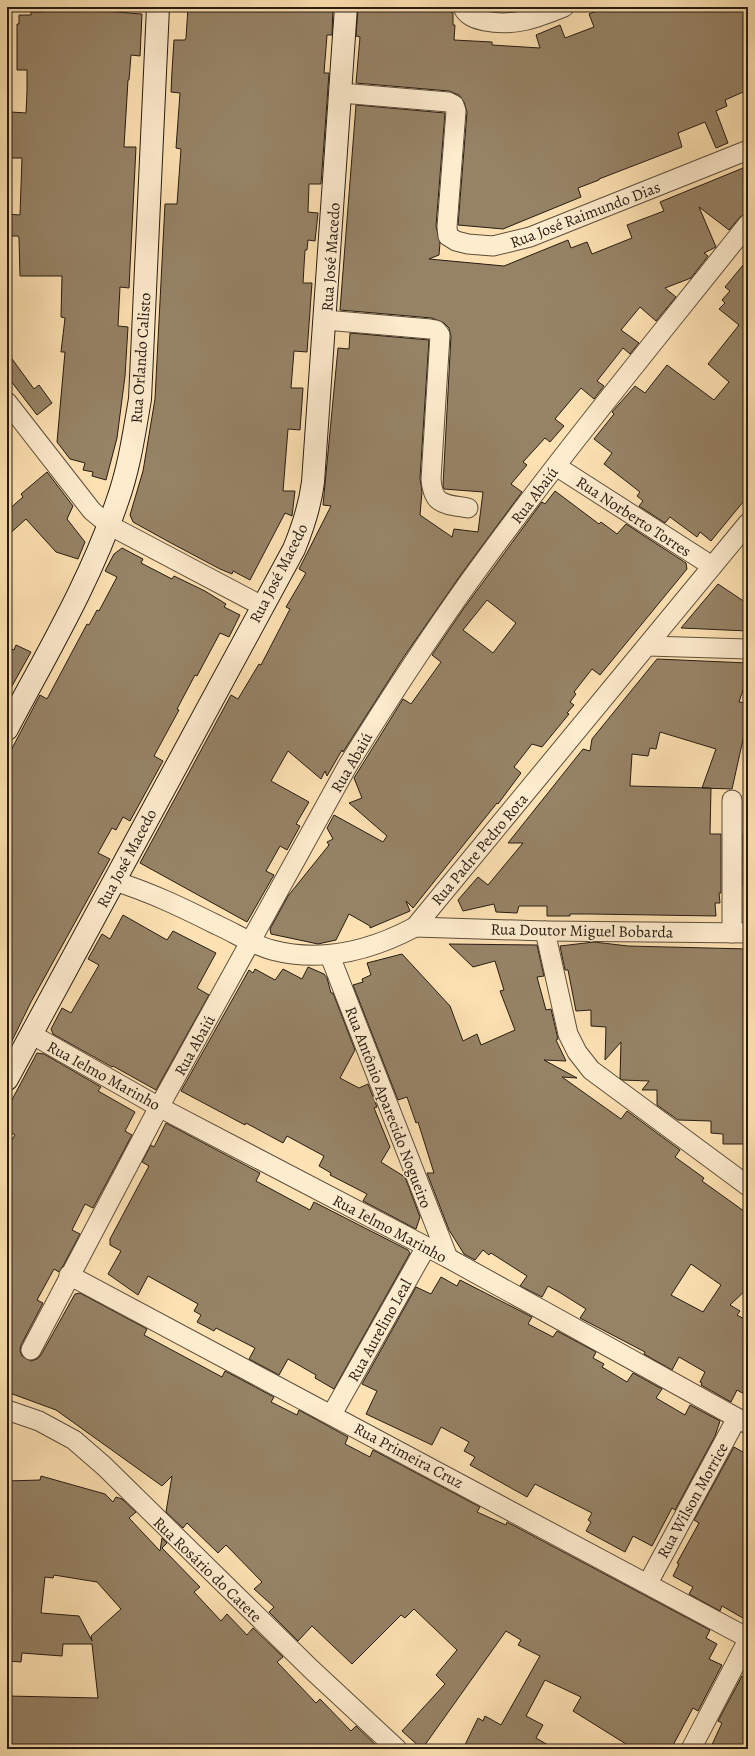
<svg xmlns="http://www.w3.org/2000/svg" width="755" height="1756" font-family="Alegreya,serif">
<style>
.building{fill:#968366;stroke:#261c13;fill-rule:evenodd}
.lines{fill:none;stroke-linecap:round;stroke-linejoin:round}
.street-casing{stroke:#5c4e3b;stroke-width:21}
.secondary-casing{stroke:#261c13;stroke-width:24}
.street{stroke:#feecce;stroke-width:19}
.secondary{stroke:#feecce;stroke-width:22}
.labels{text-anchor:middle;stroke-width:3;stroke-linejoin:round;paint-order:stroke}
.street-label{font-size:16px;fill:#261c13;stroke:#feecce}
</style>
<rect width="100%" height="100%" fill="#fee2b3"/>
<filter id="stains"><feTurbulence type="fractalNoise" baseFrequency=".005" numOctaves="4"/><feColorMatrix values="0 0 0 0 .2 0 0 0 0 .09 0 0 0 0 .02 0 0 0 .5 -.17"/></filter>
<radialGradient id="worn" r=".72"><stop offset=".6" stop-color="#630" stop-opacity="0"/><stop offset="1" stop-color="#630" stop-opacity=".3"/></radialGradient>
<g class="building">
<polygon points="43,7 92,7 91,10 142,14 140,56 131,55 129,80 128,80 124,147 136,147 129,288 120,287 118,326 128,327 125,376 117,438 106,480 92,476 93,472 83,470 85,463 70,459 57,442 65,352 61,352 65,318 61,317 62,276 20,276 19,238 18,236 7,236 7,214 20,215 22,158 8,158 11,112 26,113 27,91 27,70 17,70 17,24 19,24 19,15 31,15 31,12 43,12"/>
<polygon points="188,7 333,7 332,35 327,35 324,73 329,73 321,184 309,184 308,212 318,213 315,241 308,240 307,250 305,250 303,283 312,283 307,352 294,351 291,388 303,388 300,430 288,429 283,491 295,491 292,516 285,513 250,580 233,571 232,574 220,569 171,543 133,522 130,515 143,471 155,399 165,204 177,204 181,149 176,148 180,93 171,92 172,71 174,40 185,40 186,38"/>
<polygon points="363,7 452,7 451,12 453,13 453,25 455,25 454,40 492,42 492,45 540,48 536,35 560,25 565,38 594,27 589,14 606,7 748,7 748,90 725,100 727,106 716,111 728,143 716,148 705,122 678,133 682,147 599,179 599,180 578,188 581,197 503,229 458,225 467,112 464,102 459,95 449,91 356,83 360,37 356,36 358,9 363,9"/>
<polygon points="356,105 445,113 436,226 440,243 439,255 429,259 504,266 568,240 571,248 587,242 592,254 632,238 627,225 664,211 660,202 748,166 748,213 740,217 729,230 699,207 716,247 704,253 708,256 691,278 665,288 676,297 656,321 640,307 621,330 639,343 630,354 623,348 597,381 604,386 594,399 581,388 555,419 564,426 550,442 545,438 523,462 527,465 511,484 522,492 462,573 403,658 343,752 342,750 327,776 325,771 321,779 288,751 271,781 309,802 296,824 300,826 287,850 280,846 266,871 274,875 247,922 140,863 231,695 238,699 259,664 261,665 290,609 286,607 306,573 299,569 331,506 323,505 338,348 349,349 350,333 429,340 420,478 422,492 420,515 452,537 454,529 478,532 483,492 444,489 443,485 451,336 449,328 444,323 432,318 340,310"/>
<polygon points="748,259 748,496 711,541 700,532 697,537 670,517 665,523 639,506 643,501 637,496 640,492 604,464 612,453 594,439 614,414 612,412 635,386 645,393 667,365 714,400 729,382 708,364 739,325 719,309 725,303 722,300 730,291 725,287"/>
<polygon points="7,352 34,389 39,385 52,403 37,415 7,376"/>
<polygon points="47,472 73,506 67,519 85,542 78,559 56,552 26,519 7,536 7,511 23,497 21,494"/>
<path d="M 555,491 L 599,524 L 601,522 L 617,534 L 626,524 L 686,563 L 687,569 L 600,675 L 592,669 L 574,692 L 576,694 L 570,702 L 574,705 L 567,713 L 569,714 L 542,747 L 532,744 L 514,767 L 521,773 L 498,804 L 497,803 L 413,908 L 406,901 L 410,911 L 370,928 L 370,926 L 349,914 L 336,940 L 318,944 L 271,934 L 270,929 L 288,896 L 329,845 L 327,842 L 333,839 L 327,828 L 334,815 L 383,842 L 387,836 L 349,803 L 362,798 L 354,778 L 403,699 L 411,704 L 441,662 L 432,655 L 464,608 L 539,506 L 542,502 L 545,504 ZM 487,600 L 516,623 L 493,653 L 463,630 Z"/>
<polygon points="122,548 143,559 141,563 172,579 174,576 205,591 226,604 224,607 240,615 229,637 220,633 197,676 195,675 177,709 179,710 154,756 163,761 130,821 123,817 116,830 112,828 98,853 110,859 31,1002 7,1051 7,758 40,695 47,699 87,624 89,625 97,610 99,611 117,577 105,571 114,554"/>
<polygon points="718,584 748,604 748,631 681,628"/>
<polygon points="16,645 31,652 7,695 7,647 14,650"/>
<polygon points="657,659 748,663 748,675 739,702 747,703 744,735 732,789 702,788 716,749 660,732 656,749 650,748 648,756 632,754 630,786 711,788 710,834 721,834 721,893 719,893 720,903 715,903 716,916 591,914 570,914 570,916 547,916 547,906 519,906 517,913 496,912 494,904 463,911 458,900 478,877 488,885 523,843 508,843 583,749 590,751 592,739"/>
<rect x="743" y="835" width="5" height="51"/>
<polygon points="123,915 167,940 173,931 216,953 197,988 209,995 156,1090 113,1066 112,1067 53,1034 51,1029 62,1008 71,1013 99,965 88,959 102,934 110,939"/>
<polygon points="594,942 628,946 748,949 748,1031 744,1144 723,1144 723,1134 711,1133 711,1121 678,1120 657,1105 657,1090 642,1090 649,1081 622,1080 620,1078 621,1042 605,1060 606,1027 591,1026 591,1010 576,1011 568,970 565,970 560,946"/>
<path d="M 449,944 L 537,945 L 544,976 L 537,977 L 546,1010 L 551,1009 L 558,1039 L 556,1040 L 566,1061 L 544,1060 L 577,1078 L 562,1077 L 621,1119 L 627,1111 L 680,1150 L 675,1157 L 704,1178 L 702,1181 L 748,1214 L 748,1288 L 730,1305 L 740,1311 L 737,1315 L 748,1321 L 748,1396 L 737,1390 L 731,1402 L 701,1385 L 702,1383 L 700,1382 L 705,1372 L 679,1357 L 672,1370 L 644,1354 L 645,1352 L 580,1318 L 586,1309 L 559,1292 L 548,1286 L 542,1297 L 520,1286 L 527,1276 L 491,1253 L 489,1255 L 483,1250 L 475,1260 L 464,1254 L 449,1230 L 427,1173 L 434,1173 L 418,1122 L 416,1123 L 407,1097 L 398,1100 L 353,985 L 363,982 L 362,979 L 371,975 L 367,963 L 402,954 L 450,1006 L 463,1041 L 477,1034 L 481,1045 L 515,1030 L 500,991 L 504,990 L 495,961 L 473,967 ZM 691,1264 L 721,1285 L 703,1312 L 671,1295 Z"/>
<polygon points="308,967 324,974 327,978 331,993 333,993 355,1050 340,1078 359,1088 368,1084 377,1107 374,1108 390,1147 381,1162 405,1177 420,1217 416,1229 363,1201 367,1194 330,1175 331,1173 319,1166 324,1156 287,1136 283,1143 246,1123 245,1125 181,1091 249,970 253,973 255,969 275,980 283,969 302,979"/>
<polygon points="37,1053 44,1054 101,1087 98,1091 135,1112 125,1131 132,1135 93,1208 85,1204 72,1230 80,1234 63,1266 59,1272 54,1269 37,1300 43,1303 21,1345 20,1351 22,1356 31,1361 37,1359 41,1355 75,1294 80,1293 147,1329 144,1335 222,1377 225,1371 274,1397 271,1402 297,1415 299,1410 348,1437 345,1444 370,1457 373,1450 480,1507 477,1512 506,1525 507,1522 710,1630 706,1638 717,1644 709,1659 722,1665 698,1711 693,1708 671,1749 634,1749 573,1711 581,1697 545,1680 526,1716 543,1725 536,1738 555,1749 463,1749 478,1718 483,1721 485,1716 501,1725 540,1656 518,1645 521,1640 506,1631 422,1749 402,1731 445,1684 436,1675 457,1650 414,1609 405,1618 401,1615 352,1664 312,1626 298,1641 269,1612 274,1607 254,1589 262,1582 226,1545 218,1553 187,1523 183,1528 166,1512 172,1476 162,1486 56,1410 7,1392 7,1148 15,1135 7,1130 7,1109"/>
<polygon points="166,1123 260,1173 256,1181 310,1210 314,1202 408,1250 410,1253 334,1389 315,1378 316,1375 288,1359 279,1375 249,1359 255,1348 216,1328 214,1331 197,1322 201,1315 194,1311 198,1304 148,1276 138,1295 108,1274 121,1251 110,1245 110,1239 149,1166 142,1162 151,1145 154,1147"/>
<polygon points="441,1277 457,1286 460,1280 532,1317 528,1324 553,1337 557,1331 596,1352 593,1358 604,1364 602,1367 627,1382 633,1373 662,1389 656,1398 685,1415 690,1405 720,1421 715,1436 675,1510 672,1508 652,1546 633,1536 625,1552 586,1531 591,1522 588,1520 592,1513 535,1484 527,1497 470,1465 475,1457 464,1451 469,1442 441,1427 432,1445 366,1414 377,1391 362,1384 416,1287 431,1294"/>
<polygon points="734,1447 748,1455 748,1621 722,1606 720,1611 689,1594 693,1587 673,1576 679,1564 677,1563 699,1523 694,1520"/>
<path d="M 41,1476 L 105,1494 L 113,1502 L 116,1497 L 122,1499 L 136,1512 L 129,1518 L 160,1551 L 162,1538 L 167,1543 L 162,1548 L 200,1587 L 194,1592 L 221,1621 L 227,1614 L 247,1635 L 253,1628 L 283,1657 L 277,1662 L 316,1703 L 320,1699 L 351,1731 L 356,1726 L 380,1749 L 7,1749 L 7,1696 L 98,1698 L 92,1644 L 63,1644 L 62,1656 L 22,1653 L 21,1662 L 7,1661 L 7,1481 L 40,1480 ZM 54,1575 L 97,1582 L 121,1609 L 91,1636 L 92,1641 L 79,1616 L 41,1613 L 45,1577 L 53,1578 Z"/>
<polygon points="742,1676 748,1679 748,1749 710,1749 722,1723 718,1721"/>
</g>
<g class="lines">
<g class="street-casing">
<g id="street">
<path d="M 463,7 C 466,16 476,19 485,21 C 514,27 537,18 564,7"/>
<polyline points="341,93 448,102 454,105 456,111 447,227 448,236 456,241 468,244 493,246 530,237 748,150"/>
<path d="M 325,320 L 430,329 L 436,330 L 440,335 L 431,479 C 433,506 445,504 468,508"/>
<polyline points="7,402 92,511 109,525 262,606"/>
<polyline points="556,466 712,566"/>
<polyline points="648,646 748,649"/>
<path d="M 114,881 C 150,892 183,908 217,925 C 235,933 253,945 272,950 C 322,963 370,951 415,927 L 748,523"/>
<polyline points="415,927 545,931 748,933"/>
<polyline points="545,931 568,1034 577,1052 591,1070 748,1186"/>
<polyline points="732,933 732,800"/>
<polyline points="330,956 448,1258"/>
<polyline points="31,1034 159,1107 448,1258 748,1424"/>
<polyline points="69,1275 748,1638"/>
<path d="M 31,1350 L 159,1107 L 348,765 C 387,702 428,639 471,579 C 559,457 655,341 748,224"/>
<polyline points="7,1410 39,1421 74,1440 104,1466 311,1669 397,1749"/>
<polyline points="332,1414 426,1247"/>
<polyline points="648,1583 737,1418"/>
<polyline points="691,1749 748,1640"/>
</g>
</g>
<g class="secondary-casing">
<g id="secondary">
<path d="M 7,729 C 46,655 90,582 117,502 C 129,469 134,434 140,399 L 158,7"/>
<path d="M 7,1079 L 294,549 C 303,527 310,506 313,482 L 346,7"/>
</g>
</g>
<use href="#street" class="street"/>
<use href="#secondary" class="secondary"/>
</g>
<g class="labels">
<g class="street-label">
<text transform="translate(585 214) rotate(-21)" y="6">Rua José Raimundo Dias</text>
<text transform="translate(330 257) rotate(-86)" y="6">Rua José Macedo</text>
<text transform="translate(140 358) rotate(-86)" y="6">Rua Orlando Calisto</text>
<text transform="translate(534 495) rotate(-53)" y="6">Rua Abaiú</text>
<text transform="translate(634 516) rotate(33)" y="6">Rua Norberto Torres</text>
<text transform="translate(278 573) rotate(-63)" y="6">Rua José Macedo</text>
<text transform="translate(351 762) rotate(-60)" y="6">Rua Abaiú</text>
<text transform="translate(479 849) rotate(-50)" y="6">Rua Padre Pedro Rota</text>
<text transform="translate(126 858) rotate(-62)" y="6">Rua José Macedo</text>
<text transform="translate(582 930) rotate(1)" y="6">Rua Doutor Miguel Bobarda</text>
<text transform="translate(194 1045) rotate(-61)" y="6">Rua Abaiú</text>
<text transform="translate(104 1075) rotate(29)" y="6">Rua Ielmo Marinho</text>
<text transform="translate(389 1107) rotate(69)" y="6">Rua Antônio Aparecido Nogueiro</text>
<text transform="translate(390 1228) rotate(28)" y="6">Rua Ielmo Marinho</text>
<text transform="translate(379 1330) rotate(-61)" y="6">Rua Aurelino Leal</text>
<text transform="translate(409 1455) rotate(28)" y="6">Rua Primeira Cruz</text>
<text transform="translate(692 1500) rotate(-61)" y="6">Rua Wilson Morrice</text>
<text transform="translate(208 1569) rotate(44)" y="6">Rua Rosário do Catete</text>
</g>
</g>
<rect width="755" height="1756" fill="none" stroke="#fee2b3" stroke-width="24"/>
<rect x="8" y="8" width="739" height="1740" fill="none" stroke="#261c13" stroke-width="2"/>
<rect x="12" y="12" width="731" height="1732" fill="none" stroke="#261c13"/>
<rect width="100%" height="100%" filter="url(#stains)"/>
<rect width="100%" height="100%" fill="url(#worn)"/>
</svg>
